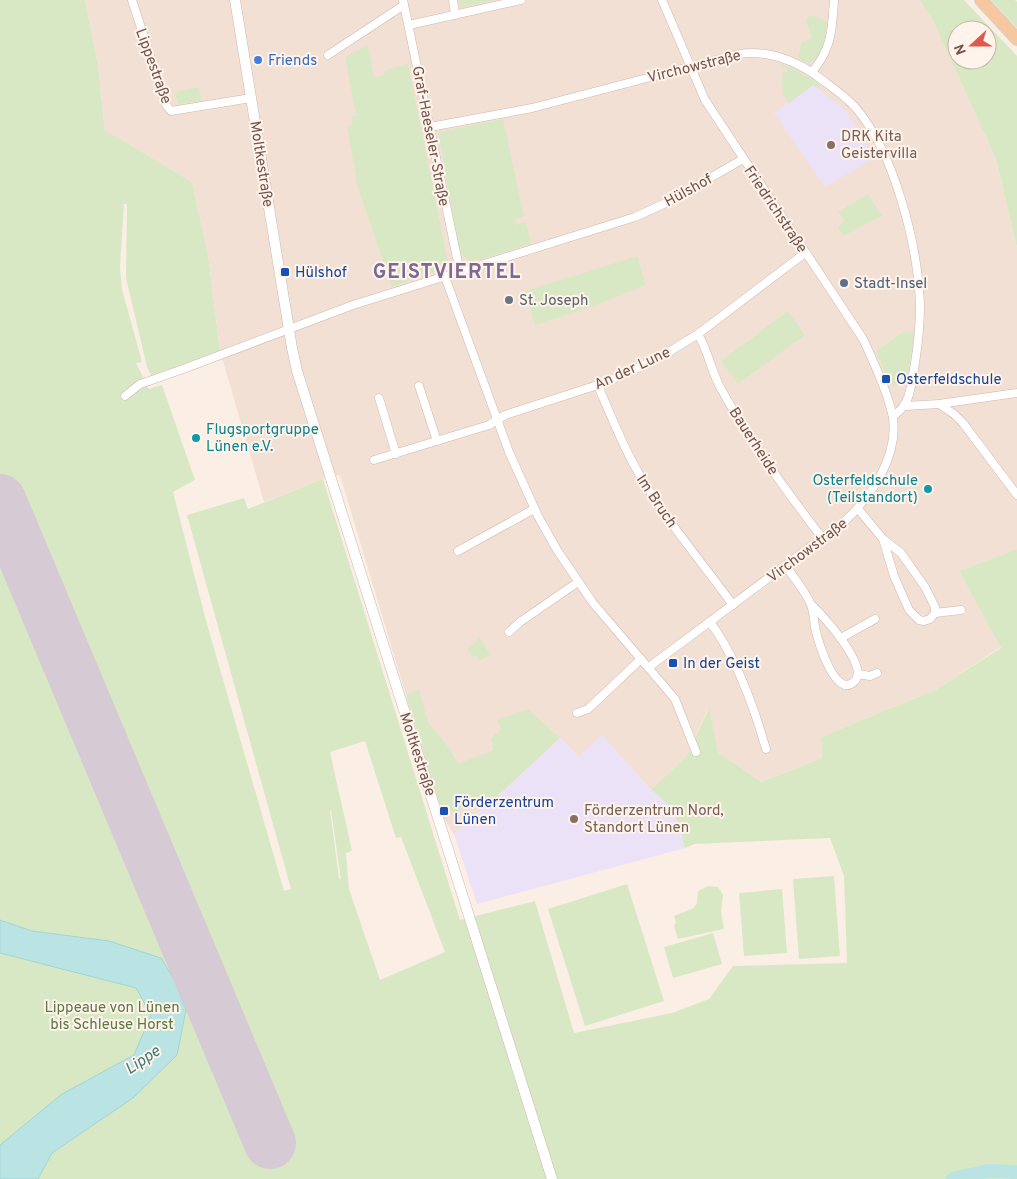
<svg xmlns="http://www.w3.org/2000/svg" width="1017" height="1179" font-family="Overpass,sans-serif">
<style>
.residential{fill:#f3e0d4}
.education{fill:#ece2f8}
.green{fill:#d9e8c4;fill-rule:evenodd}
.water{fill:#bae4e3;stroke:#a1d5d5}
.lines{fill:none;stroke-linecap:round;stroke-linejoin:round}
.river{stroke:#bae4e3;stroke-width:14}
.runway{stroke:#d6cad4;stroke-width:52}
.minor-casing{stroke:#cfb7af;stroke-width:9}
.tertiary-casing{stroke:#cfb7af;stroke-width:11}
.primary-casing{stroke:#d8cfcd;stroke-width:14}
.minor{stroke:#fff;stroke-width:8}
.tertiary{stroke:#fff;stroke-width:10}
.primary{stroke:#f7c8a0;stroke-width:12}
.shop-dot{fill:#3f7fe0;stroke:#fef4eb;stroke-width:2}
.education-dot{fill:#8d6e63;stroke:#fef4eb;stroke-width:2}
.transit-dot{fill:#1a4fb4;stroke:#fef4eb;stroke-width:2}
.service-dot{fill:#5c6f8a;stroke:#fef4eb;stroke-width:2}
.worship-dot{fill:#6b7280;stroke:#fef4eb;stroke-width:2}
.culture-dot{fill:#0f9aa8;stroke:#fef4eb;stroke-width:2}
.labels{text-anchor:middle;stroke-width:4;stroke-linejoin:round;paint-order:stroke}
.shop-label{font-size:15px;fill:#366cbe;stroke:#fef4eb;text-anchor:start}
.street-label{font-size:15px;fill:#73534b;stroke:#fef4eb}
.education-label{font-size:15px;fill:#785e54;stroke:#fef4eb;text-anchor:start}
.transit-label{font-size:15px;fill:#164399;stroke:#fef4eb;text-anchor:start}
.service-label{font-size:15px;fill:#4e5e75;stroke:#fef4eb;text-anchor:start}
.worship-label{font-size:15px;fill:#5b616d;stroke:#fef4eb;text-anchor:start}
.culture-label{font-size:15px;fill:#0d838f;stroke:#fef4eb;text-anchor:start}
.park-label{font-size:15px;fill:#5d7843;stroke:#fef4eb}
.water-label{font-size:16px;font-style:italic;fill:#407878;stroke:#fef4eb}
.district-label{font-size:20px;font-weight:bold;letter-spacing:1px;fill:#7f6796;stroke:#fef4eb}
</style>
<rect width="100%" height="100%" fill="#fbefe5"/>
<polygon class="residential" points="85,0 920,0 932,19 996,159 1017,248 1017,549 959,571 1001,647 935,690 821,737 822,758 760,782 718,752 708,709 687,755 651,790 602,736 579,757 560,738 507,788 454,834 442,816 340,475 323,479 264,502 220,351 208,254 192,182 119,138 105,131 98,65"/>
<g class="education">
<polygon points="814,85 845,110 860,131 873,159 825,187 774,113"/>
<polygon points="602,735 651,790 661,796 669,805 680,824 685,848 477,904 454,834 507,788 560,738 579,757"/>
</g>
<g class="green">
<path d="M 0,0 L 85,0 L 98,65 L 105,131 L 119,138 L 192,182 L 208,254 L 220,351 L 151,376 L 147,367 L 126,278 L 127,204 L 124,204 L 120,267 L 122,289 L 142,362 L 136,363 L 149,389 L 162,385 L 195,480 L 173,492 L 205,617 L 284,891 L 291,889 L 187,515 L 244,498 L 248,509 L 323,479 L 460,920 L 535,901 L 574,1033 L 672,1013 L 709,999 L 733,966 L 847,963 L 844,876 L 830,838 L 695,844 L 685,848 C 679,822 674,805 651,790 L 687,755 L 709,708 L 718,752 L 761,782 L 822,758 L 821,737 L 935,690 L 1001,648 L 959,571 L 1017,549 L 1017,1179 L 0,1179 ZM 365,741 L 396,838 L 401,837 L 445,952 L 380,980 L 349,889 L 346,853 L 352,851 L 330,752 ZM 330,810 L 331,810 L 341,880 L 339,878 Z"/>
<polygon points="459,0 494,0 460,8"/>
<path d="M 920,0 L 964,0 L 1017,56 L 1017,248 L 996,159 L 932,19 ZM 957,30 L 987,30 L 987,60 L 957,60 Z"/>
<polygon points="991,0 1015,0 1017,2 1017,28"/>
<path d="M 813,15 L 827,22 C 825,36 825,60 807,63 L 798,58 L 801,43 L 812,38 L 805,19 Z"/>
<polygon points="368,45 374,77 385,75 383,71 408,64 448,262 443,269 392,287 358,188 347,126 352,124 352,117 356,115 345,57"/>
<polygon points="782,63 816,81 820,85 820,90 813,85 789,103 783,94 782,73 787,72 787,68 782,67"/>
<polygon points="199,87 201,101 178,104 175,93 179,91"/>
<polygon points="503,119 524,216 515,219 515,225 526,222 531,244 471,262 460,253 438,132"/>
<polygon points="868,194 882,216 843,236 838,227 845,221 838,212"/>
<polygon points="637,256 646,285 591,307 535,325 525,291"/>
<polygon points="788,311 805,335 738,384 721,361"/>
<polygon points="905,331 915,333 906,384 890,386 876,351"/>
<polygon points="479,636 490,654 480,661 476,655 472,657 467,648 477,642 476,639"/>
<polygon points="419,689 428,722 446,744 458,764 493,750 491,738 501,730 497,720 528,709 560,738 490,803 483,797 454,813 439,804 406,695"/>
<polygon points="834,876 840,956 799,959 793,879"/>
<polygon points="627,884 664,1001 585,1026 548,909"/>
<polygon points="708,886 718,887 723,895 721,912 724,929 678,939 674,926 676,922 674,916 694,908 697,903 698,891"/>
<polygon points="782,889 787,953 744,956 739,893"/>
<polygon points="713,933 722,964 673,978 664,947"/>
</g>
<polygon class="water" points="0,920 32,931 109,941 161,958 175,981 186,1010 177,1055 133,1098 52,1153 38,1179 0,1179 0,1145 62,1094 134,1055 151,1015 136,988 0,953"/>
<g class="lines">
<polyline class="river" points="953,1179 988,1171 1017,1172"/>
<polyline class="runway" points="0,500 270,1143"/>
<g class="minor-casing">
<g id="minor">
<polyline points="132,0 166,105 171,111 251,98"/>
<polyline points="403,0 460,272"/>
<polyline points="453,0 455,15"/>
<polyline points="409,25 521,0"/>
<polyline points="328,55 404,5"/>
<path d="M 812,72 C 832,48 832,30 834,0"/>
<path d="M 430,127 L 532,108 L 739,54 C 767,50 794,60 817,76 C 830,86 844,95 855,107 C 895,153 918,246 920,306 C 920,325 918,344 915,363 C 911,383 912,404 893,416"/>
<polyline points="445,277 509,452 538,516 557,550 593,603 675,699 696,752"/>
<path d="M 698,334 C 708,351 711,370 720,387 C 749,440 786,491 823,539"/>
<polyline points="419,386 437,441"/>
<path d="M 598,386 C 611,415 622,445 638,472 C 665,519 701,561 733,605"/>
<polyline points="125,396 140,384 149,381 186,368 353,305 635,217 670,201 743,159"/>
<polyline points="379,398 396,454"/>
<polyline points="939,404 954,414 963,423 1017,495"/>
<polyline points="905,406 939,404 1017,393"/>
<polyline points="374,460 489,425 505,415 607,382 659,358 698,334 805,253"/>
<polyline points="858,509 883,539 894,576 909,610 919,620 924,621 930,619 935,613 935,607 925,587 901,553 883,539"/>
<polyline points="458,551 534,509"/>
<path d="M 786,566 C 793,577 807,593 811,605 C 814,612 814,621 815,628 C 818,640 835,701 855,681 C 869,665 822,615 811,604"/>
<polyline points="935,613 961,610"/>
<path d="M 710,622 C 736,657 754,707 766,749"/>
<polyline points="509,632 520,622 578,582"/>
<polyline points="841,638 875,619"/>
<path d="M 649,667 L 846,520 C 872,495 898,457 893,418 C 892,411 889,403 887,396 C 880,376 872,358 863,339 L 705,100 L 662,0"/>
<polyline points="858,674 870,676 877,673"/>
<polyline points="577,713 588,709 641,659"/>
</g>
</g>
<g class="tertiary-casing">
<polyline id="tertiary" points="235,0 292,348 297,371 552,1179"/>
</g>
<g class="primary-casing">
<polyline id="primary" points="981,0 1017,39"/>
</g>
<use href="#minor" class="minor"/>
<use href="#tertiary" class="tertiary"/>
<use href="#primary" class="primary"/>
</g>
<circle class="shop-dot" cx="258" cy="60" r="5"/>
<g class="education-dot">
<circle cx="831" cy="145" r="5"/>
<circle cx="574" cy="819" r="5"/>
</g>
<g class="transit-dot">
<rect x="280" y="267" width="10" height="10" rx="2.5"/>
<rect x="881" y="374" width="10" height="10" rx="2.5"/>
<rect x="668" y="658" width="10" height="10" rx="2.5"/>
<rect x="439" y="806" width="10" height="10" rx="2.5"/>
</g>
<circle class="service-dot" cx="844" cy="283" r="5"/>
<circle class="worship-dot" cx="509" cy="300" r="5"/>
<g class="culture-dot">
<circle cx="196" cy="438" r="5"/>
<circle cx="928" cy="489" r="5"/>
</g>
<g class="labels">
<g class="shop-label">
<text x="268" y="65">Friends</text>
</g>
<g class="street-label">
<text transform="translate(154 66) rotate(70)" y="5">Lippestraße</text>
<text transform="translate(694 66) rotate(-14)" y="5">Virchowstraße</text>
<text transform="translate(431 136) rotate(79)" y="5">Graf-Haeseler-Straße</text>
<text transform="translate(262 164) rotate(81)" y="5">Moltkestraße</text>
<text transform="translate(688 190) rotate(-29)" y="5">Hülshof</text>
<text transform="translate(776 209) rotate(56)" y="5">Friedrichstraße</text>
<text transform="translate(632 368) rotate(-25)" y="5">An der Lune</text>
<text transform="translate(754 441) rotate(57)" y="5">Bauerheide</text>
<text transform="translate(657 501) rotate(56)" y="5">Im Bruch</text>
<text transform="translate(807 550) rotate(-37)" y="5">Virchowstraße</text>
<text transform="translate(418 754) rotate(72)" y="5">Moltkestraße</text>
</g>
<g class="education-label">
<text x="841" y="141">DRK Kita<tspan x="841" dy="17">Geistervilla</tspan></text>
<text x="584" y="815">Förderzentrum Nord,<tspan x="584" dy="17">Standort Lünen</tspan></text>
</g>
<g class="transit-label">
<text x="295" y="277">Hülshof</text>
<text x="896" y="384">Osterfeldschule</text>
<text x="683" y="668">In der Geist</text>
<text x="454" y="807">Förderzentrum<tspan x="454" dy="17">Lünen</tspan></text>
</g>
<g class="service-label">
<text x="854" y="288">Stadt-Insel</text>
</g>
<g class="worship-label">
<text x="519" y="305">St. Joseph</text>
</g>
<g class="culture-label">
<text x="206" y="434">Flugsportgruppe<tspan x="206" dy="17">Lünen e.V.</tspan></text>
<text x="918" y="485" text-anchor="end">Osterfeldschule<tspan x="918" dy="17">(Teilstandort)</tspan></text>
</g>
<g class="park-label">
<text x="112" y="1012">Lippeaue von Lünen<tspan x="112" dy="17">bis Schleuse Horst</tspan></text>
</g>
<g class="water-label">
<text transform="translate(142 1059) rotate(-34)" y="6">Lippe</text>
</g>
<g class="district-label">
<text x="447" y="278">GEISTVIERTEL</text>
</g>
</g>
<g transform="translate(972 45) rotate(249)"><circle r="24" fill="#fef4eb" stroke="#c6b4ab"/>
<path d="M0-4L9 19L0 12L-9 19Z" fill="#e0584f"/>
<text y="-8" font-size="14" font-weight="bold" text-anchor="middle" fill="#73534b">N</text>
</g>
</svg>
